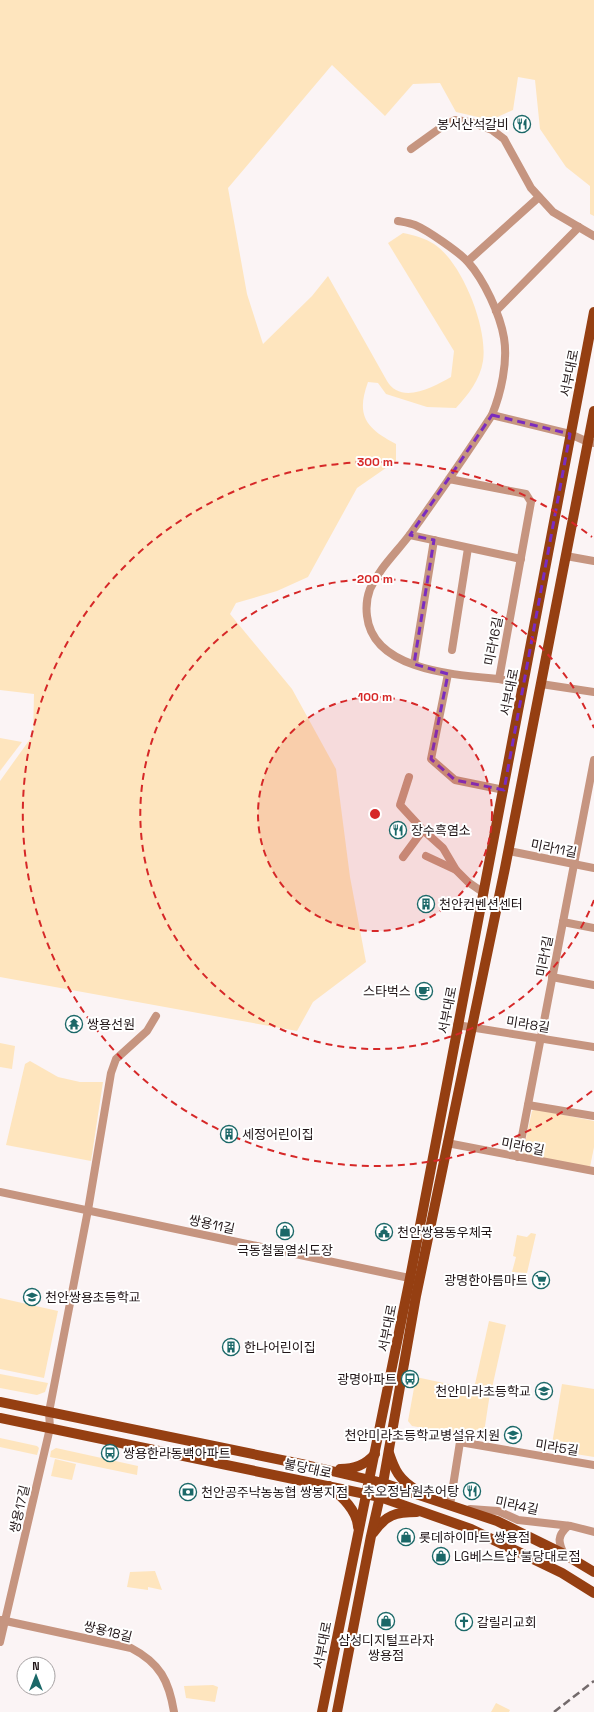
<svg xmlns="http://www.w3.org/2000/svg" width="594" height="1712" font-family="'Space Grotesk','Noto Sans KR',sans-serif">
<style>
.green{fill:#fee5be}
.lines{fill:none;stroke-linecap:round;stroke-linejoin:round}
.minor{stroke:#c69580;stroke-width:8}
.major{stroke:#953f12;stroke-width:10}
.rail{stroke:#736a6b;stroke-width:2.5;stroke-dasharray:8 4;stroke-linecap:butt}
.marked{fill:none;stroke:#7b2cbf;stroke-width:3;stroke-dasharray:8 5;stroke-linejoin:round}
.ring{fill:none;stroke:#d62828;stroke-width:2;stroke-dasharray:7 5}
.labels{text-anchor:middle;stroke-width:4;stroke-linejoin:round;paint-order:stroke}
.poi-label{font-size:13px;fill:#211618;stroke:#fff;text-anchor:start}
.street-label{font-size:13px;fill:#211618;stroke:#fff}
.centre{fill:#d62828;stroke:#fff;stroke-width:2}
.ring-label{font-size:12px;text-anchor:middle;font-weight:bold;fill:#d62828;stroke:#fff;stroke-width:4;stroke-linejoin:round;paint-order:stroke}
</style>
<rect width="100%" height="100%" fill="#fbf4f5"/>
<g class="green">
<path d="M 0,0 L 594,0 L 594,216 L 590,214 L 590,186 L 566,167 L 540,129 L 535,80 L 518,77 L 513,110 L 491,120 L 456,112 L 440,83 L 413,84 L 385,116 L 332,65 L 228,188 L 247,294 L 263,344 L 312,296 L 328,276 L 387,381 C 389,384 392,388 396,390 C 412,399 437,385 451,377 L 454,351 L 388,243 L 403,233 C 413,235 425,238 434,244 C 462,262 488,328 483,361 C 480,380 468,395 456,408 L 427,407 L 386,394 L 378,383 L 368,382 C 356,415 365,428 396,444 L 396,461 L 357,488 L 308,577 L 277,591 L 236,603 L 230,614 L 292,689 L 336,769 L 350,877 L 366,962 L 313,1002 L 297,1031 L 0,977 L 0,781 L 33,735 L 34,694 L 0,690 Z"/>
<polygon points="0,738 22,742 0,771"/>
<polygon points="0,1043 15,1046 12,1069 0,1067"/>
<polygon points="30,1061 58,1077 80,1082 103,1082 91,1161 6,1145 25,1064"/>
<polygon points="535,1109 594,1121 594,1147 590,1167 525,1155 523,1152 532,1111"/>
<polygon points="531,1233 536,1234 527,1273 512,1272 516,1257 513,1256 517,1235 527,1237"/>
<polygon points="0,1298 58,1311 44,1378 0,1369"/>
<polygon points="489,1321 506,1325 492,1388 475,1384"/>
<polygon points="0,1374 48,1383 45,1392 37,1395 0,1388"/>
<polygon points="416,1377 490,1393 483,1439 412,1426 408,1421"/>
<polygon points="562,1384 594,1389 594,1457 551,1450"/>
<polygon points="0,1438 37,1446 39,1448 37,1455 0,1447"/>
<polygon points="56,1448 138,1466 137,1475 50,1457 51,1451"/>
<polygon points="55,1459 76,1464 72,1480 51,1476"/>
<polygon points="155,1571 162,1590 148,1587 148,1590 127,1587 130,1572"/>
<polygon points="213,1685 218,1687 215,1702 186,1698 184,1686"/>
<polygon points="496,1703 510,1710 509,1712 491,1712"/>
</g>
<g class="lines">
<g class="minor">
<polyline points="411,149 443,126 455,120 471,122 492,130 504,139 531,188 553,212 594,236"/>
<path d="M 398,221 C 403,222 410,223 415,225 C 427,230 459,252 468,262 C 484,280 500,314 504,338 C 508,362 501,393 492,415"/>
<polyline points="468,261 539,197"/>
<polyline points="496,311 579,227"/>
<path d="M 449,479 L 526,494 L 531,502 L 499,679 C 457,675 373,671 367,616 C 366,608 367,597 370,589 C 380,567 398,551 411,533 C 439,494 466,455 492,415 L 570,434 L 588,442 L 594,443"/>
<polyline points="410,535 521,559"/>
<polyline points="566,556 594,561"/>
<polyline points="452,650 468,548"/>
<polyline points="414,664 434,540"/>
<polyline points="448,674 431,759 455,780 504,790"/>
<polyline points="499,679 523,684"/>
<polyline points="541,684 594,692"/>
<polyline points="409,777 400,805 423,830 443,848 456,870 468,882 484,893"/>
<polyline points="509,851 594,868"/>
<polyline points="426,856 456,870"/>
<polyline points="403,857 423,830"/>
<polyline points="563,922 594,928"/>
<polyline points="552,977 594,985"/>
<polyline points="457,1025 594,1047"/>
<polyline points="528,1105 594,1116"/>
<polyline points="447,1143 594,1171"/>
<polyline points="518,1157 594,760"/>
<polyline points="0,1192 414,1279"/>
<polyline points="450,1505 460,1442 594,1465"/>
<polyline points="470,1509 498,1511 518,1520 571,1526 594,1532"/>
<path d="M 564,1554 C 558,1542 557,1536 568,1526"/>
<path d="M 1,1620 L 131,1648 C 160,1663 169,1681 174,1712"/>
<polyline points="0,1642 50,1428 49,1412 88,1210 111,1073 116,1059 147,1031 156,1016"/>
</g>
<g class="major">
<polyline points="0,1402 306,1465 383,1483 497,1521 564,1554 594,1572"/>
<polyline points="0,1418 380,1497 471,1529 562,1573 594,1593"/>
<path d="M 389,1453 C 395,1471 399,1479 416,1490"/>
<path d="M 340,1469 C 355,1469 365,1465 375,1454"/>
<path d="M 329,1486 C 342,1497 357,1510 358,1527"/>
<path d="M 373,1533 C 386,1515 395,1512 417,1512"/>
<polyline points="322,1712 410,1278 594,312"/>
<polyline points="337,1712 371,1536 383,1483 416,1296 505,868 594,411"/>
</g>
<polyline class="rail" points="554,1712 594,1681"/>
</g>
<path class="marked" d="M 492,415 L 570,434 L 504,790 L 455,780 L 431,759 L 448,674 L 414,664 L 434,540 L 410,535 Z"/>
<circle cx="375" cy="814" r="117" fill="#d62828" fill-opacity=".12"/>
<g class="ring">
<circle cx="375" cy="814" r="117"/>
<path d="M594 900A235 235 0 1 1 594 728"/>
<path d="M592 1091A352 352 0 1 1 592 537"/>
</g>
<defs>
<g id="restaurant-ring" transform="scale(0.9)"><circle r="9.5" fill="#fff" stroke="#1b6868" stroke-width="1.5"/><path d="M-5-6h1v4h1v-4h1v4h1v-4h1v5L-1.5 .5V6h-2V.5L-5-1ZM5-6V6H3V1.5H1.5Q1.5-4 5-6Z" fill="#1b6868"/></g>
<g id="building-ring" transform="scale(0.9)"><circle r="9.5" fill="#fff" stroke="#1b6868" stroke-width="1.5"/><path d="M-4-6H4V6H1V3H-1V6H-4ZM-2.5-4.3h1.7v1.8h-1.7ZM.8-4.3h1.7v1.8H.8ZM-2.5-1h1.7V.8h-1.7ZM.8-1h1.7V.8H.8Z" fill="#1b6868"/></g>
<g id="cafe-ring" transform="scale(0.9)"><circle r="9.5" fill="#fff" stroke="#1b6868" stroke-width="1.5"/><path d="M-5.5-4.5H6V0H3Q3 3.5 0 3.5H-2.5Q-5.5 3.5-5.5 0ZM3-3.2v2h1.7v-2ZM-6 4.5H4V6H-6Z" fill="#1b6868"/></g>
<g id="temple-ring" transform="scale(0.9)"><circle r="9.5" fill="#fff" stroke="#1b6868" stroke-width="1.5"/><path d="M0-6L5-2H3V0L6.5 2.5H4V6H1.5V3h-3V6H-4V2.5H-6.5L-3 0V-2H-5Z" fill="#1b6868"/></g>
<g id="shop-ring" transform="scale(0.9)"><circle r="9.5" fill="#fff" stroke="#1b6868" stroke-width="1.5"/><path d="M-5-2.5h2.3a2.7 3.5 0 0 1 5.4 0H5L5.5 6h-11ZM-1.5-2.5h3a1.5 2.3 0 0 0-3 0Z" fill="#1b6868"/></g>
<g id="civic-ring" transform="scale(0.9)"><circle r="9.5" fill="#fff" stroke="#1b6868" stroke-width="1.5"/><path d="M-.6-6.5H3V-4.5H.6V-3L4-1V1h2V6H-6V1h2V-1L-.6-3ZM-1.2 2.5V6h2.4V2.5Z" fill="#1b6868"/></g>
<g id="supermarket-ring" transform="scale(0.9)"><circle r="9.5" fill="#fff" stroke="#1b6868" stroke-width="1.5"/><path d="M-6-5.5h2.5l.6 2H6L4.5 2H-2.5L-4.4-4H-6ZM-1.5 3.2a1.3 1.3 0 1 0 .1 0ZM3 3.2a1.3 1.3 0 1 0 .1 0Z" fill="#1b6868"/></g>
<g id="school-ring" transform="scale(0.9)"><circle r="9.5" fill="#fff" stroke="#1b6868" stroke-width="1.5"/><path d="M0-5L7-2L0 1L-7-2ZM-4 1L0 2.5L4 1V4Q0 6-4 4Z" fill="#1b6868"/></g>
<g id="bus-ring" transform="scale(0.9)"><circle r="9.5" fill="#fff" stroke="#1b6868" stroke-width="1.5"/><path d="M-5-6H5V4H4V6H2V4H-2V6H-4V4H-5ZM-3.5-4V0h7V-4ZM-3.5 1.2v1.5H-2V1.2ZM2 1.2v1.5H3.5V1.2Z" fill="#1b6868"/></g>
<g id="bank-ring" transform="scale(0.9)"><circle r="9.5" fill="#fff" stroke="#1b6868" stroke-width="1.5"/><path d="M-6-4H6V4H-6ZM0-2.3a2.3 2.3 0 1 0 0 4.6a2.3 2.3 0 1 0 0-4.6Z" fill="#1b6868"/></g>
<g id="church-ring" transform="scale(0.9)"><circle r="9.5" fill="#fff" stroke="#1b6868" stroke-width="1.5"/><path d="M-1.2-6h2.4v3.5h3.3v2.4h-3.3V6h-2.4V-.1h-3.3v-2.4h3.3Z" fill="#1b6868"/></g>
</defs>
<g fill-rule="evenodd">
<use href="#restaurant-ring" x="522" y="124"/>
<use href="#restaurant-ring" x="398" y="830"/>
<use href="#building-ring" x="426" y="904"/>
<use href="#cafe-ring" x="424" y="991"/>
<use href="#temple-ring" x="74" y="1024"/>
<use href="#building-ring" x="229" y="1134"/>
<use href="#shop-ring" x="285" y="1231"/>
<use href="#civic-ring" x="384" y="1232"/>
<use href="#supermarket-ring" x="541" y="1280"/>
<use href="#school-ring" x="32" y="1297"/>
<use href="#building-ring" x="231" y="1347"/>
<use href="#bus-ring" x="410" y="1379"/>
<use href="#school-ring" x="544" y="1391"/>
<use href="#school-ring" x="513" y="1435"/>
<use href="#bus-ring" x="110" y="1453"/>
<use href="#restaurant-ring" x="472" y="1491"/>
<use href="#bank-ring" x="188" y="1492"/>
<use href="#shop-ring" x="406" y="1537"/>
<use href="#shop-ring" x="441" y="1556"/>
<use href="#shop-ring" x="386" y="1621"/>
<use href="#church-ring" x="464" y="1622"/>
</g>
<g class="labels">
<g class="poi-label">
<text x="509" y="129" text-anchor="end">봉서산석갈비</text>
<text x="411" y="835">장수흑염소</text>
<text x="439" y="909">천안컨벤션센터</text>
<text x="411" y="996" text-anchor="end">스타벅스</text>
<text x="87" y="1029">쌍용선원</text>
<text x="242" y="1139">세정어린이집</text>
<text x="397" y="1237">천안쌍용동우체국</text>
<text x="285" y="1255" text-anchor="middle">극동철물열쇠도장</text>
<text x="528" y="1285" text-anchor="end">광명한아름마트</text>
<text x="45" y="1302">천안쌍용초등학교</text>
<text x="244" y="1352">한나어린이집</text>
<text x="397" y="1384" text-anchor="end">광명아파트</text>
<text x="531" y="1396" text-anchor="end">천안미라초등학교</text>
<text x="500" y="1440" text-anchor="end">천안미라초등학교병설유치원</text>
<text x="123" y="1458">쌍용한라동백아파트</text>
<text x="459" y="1496" text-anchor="end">추오정남원추어탕</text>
<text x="201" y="1497">천안공주낙농농협 쌍봉지점</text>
<text x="419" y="1542">롯데하이마트 쌍용점</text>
<text x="454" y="1561">LG베스트샵 불당대로점</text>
<text x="477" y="1627">갈릴리교회</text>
<text x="386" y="1645" text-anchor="middle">삼성디지털프라자<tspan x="386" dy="15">쌍용점</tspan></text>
</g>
<g class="street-label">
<text transform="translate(569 373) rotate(-79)" y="5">서부대로</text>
<text transform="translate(493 641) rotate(-79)" y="5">미라16길</text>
<text transform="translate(509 692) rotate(-79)" y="5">서부대로</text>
<text transform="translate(554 848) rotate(11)" y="5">미라11길</text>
<text transform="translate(544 956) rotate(-79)" y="5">미라1길</text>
<text transform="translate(447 1010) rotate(-79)" y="5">서부대로</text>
<text transform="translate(528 1024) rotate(9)" y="5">미라8길</text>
<text transform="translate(523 1146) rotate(11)" y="5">미라6길</text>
<text transform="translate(212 1224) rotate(12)" y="5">쌍용11길</text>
<text transform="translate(387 1328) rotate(-79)" y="5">서부대로</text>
<text transform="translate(557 1447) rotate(9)" y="5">미라5길</text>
<text transform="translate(308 1468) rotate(12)" y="5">불당대로</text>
<text transform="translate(517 1505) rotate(12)" y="5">미라4길</text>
<text transform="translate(19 1509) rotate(-77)" y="5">쌍용17길</text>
<text transform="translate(108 1631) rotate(14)" y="5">쌍용18길</text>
<text transform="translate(322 1645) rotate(-79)" y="5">서부대로</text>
</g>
</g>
<circle cx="375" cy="814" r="6" class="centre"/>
<g class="ring-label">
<text x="375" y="466">300 m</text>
<text x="375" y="583">200 m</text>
<text x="375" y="701">100 m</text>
</g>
<g transform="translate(36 1676)"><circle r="19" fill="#ffffff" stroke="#a6a2a3"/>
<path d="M0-3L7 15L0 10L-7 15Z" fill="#1b6868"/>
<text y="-6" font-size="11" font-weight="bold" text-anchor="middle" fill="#211618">N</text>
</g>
</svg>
